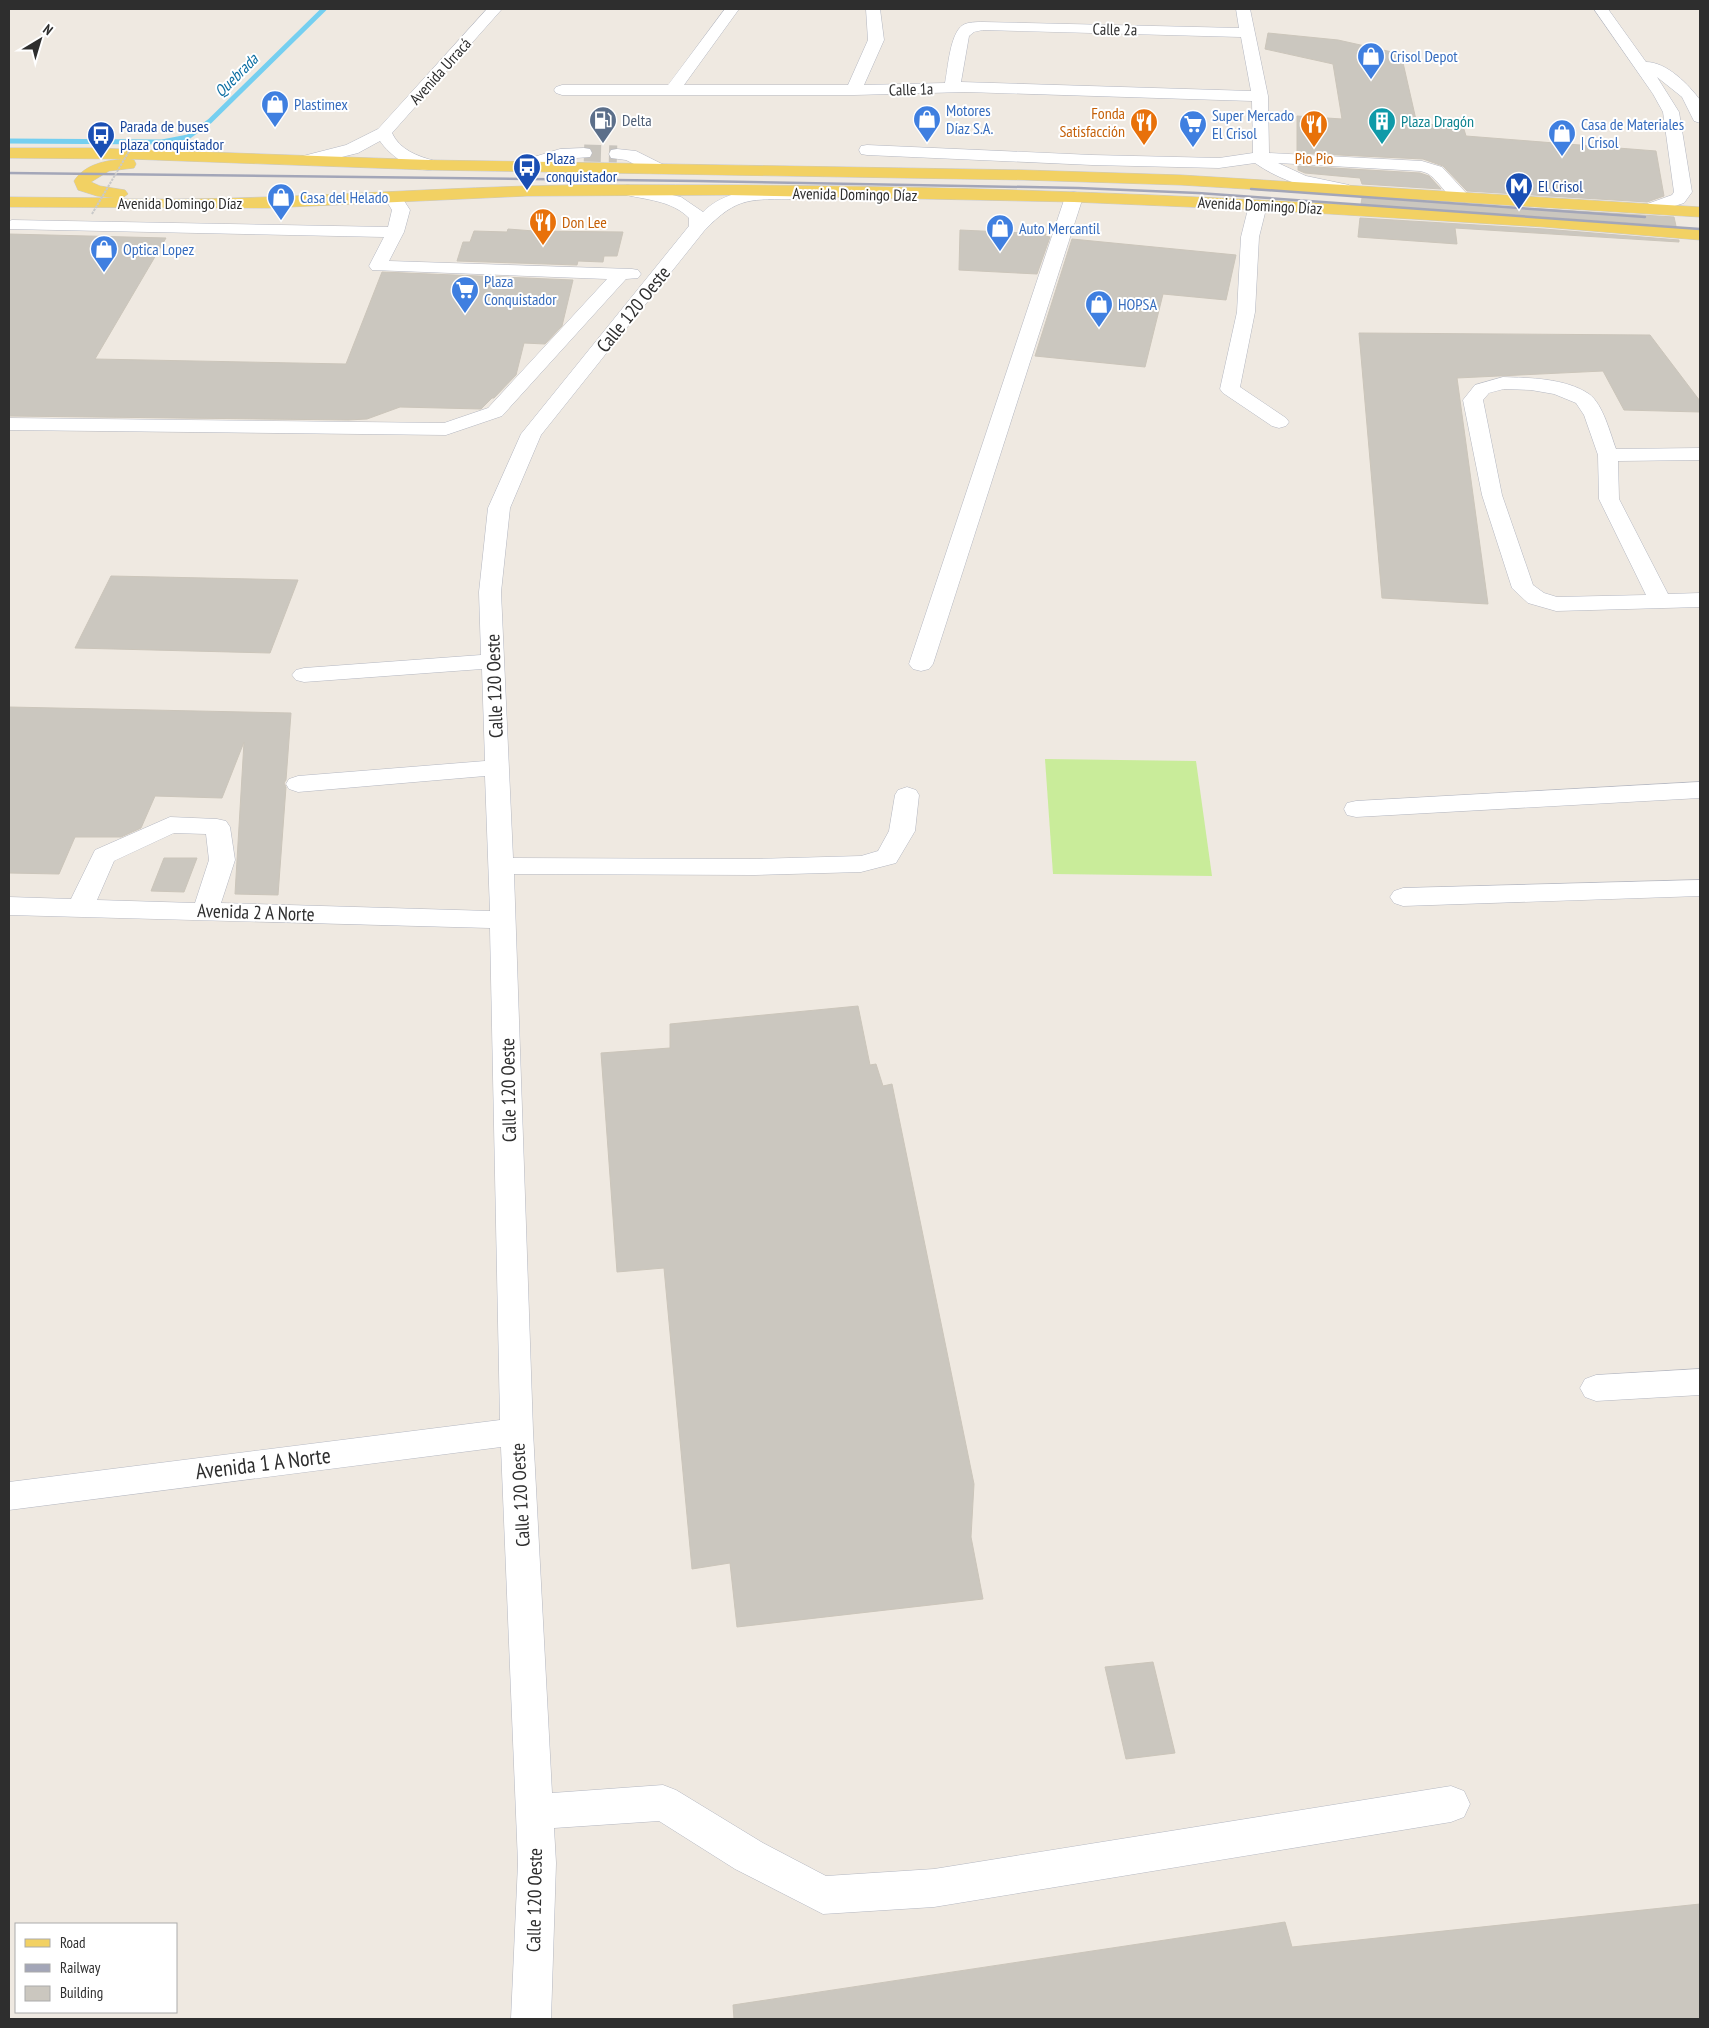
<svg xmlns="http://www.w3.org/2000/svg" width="1709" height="2028" font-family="'PT Sans Narrow',sans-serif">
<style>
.pitch{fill:#c9ec9a}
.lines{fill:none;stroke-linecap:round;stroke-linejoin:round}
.stream{stroke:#75cff0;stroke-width:5}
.building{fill:#cbc7bf;stroke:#cbc5ba}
.minor-tunnel{stroke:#c8c4bd;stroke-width:17;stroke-dasharray:17 8;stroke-linecap:butt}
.minor-casing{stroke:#b4b7c1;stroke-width:1}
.major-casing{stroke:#c9c9c9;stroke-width:1}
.minor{fill:#fff;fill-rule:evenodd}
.major{fill:#f2d163;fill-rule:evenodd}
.rail{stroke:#a3a6b8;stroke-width:2.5}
.path-bridge{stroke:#c9c9c9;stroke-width:2;stroke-dasharray:2.5 1;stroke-linecap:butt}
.labels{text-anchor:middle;stroke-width:4;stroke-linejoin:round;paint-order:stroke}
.far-street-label{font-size:16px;fill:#2e2e2e;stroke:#fff}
.far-shop-label{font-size:16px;fill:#366cbe;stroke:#fff;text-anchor:start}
.far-water-label{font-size:16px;font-style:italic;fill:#0d6fa3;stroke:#fff}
.far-food-label{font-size:16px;fill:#c56008;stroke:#fff;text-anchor:end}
.far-service-label{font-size:16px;fill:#4e5e75;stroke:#fff;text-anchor:start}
.far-culture-label{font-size:16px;fill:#0d838f;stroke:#fff;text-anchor:start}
.far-transit-label{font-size:16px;fill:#164399;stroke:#fff;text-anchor:start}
.street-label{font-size:19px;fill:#2e2e2e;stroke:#fff}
.near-street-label{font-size:22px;fill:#2e2e2e;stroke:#fff}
</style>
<rect width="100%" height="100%" fill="#efe9e1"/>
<polygon class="pitch" points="1045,759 1196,761 1212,876 1053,874"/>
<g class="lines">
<polyline class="stream" points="9,141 162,142 188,137 210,121 324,9"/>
</g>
<g class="building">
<polygon points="1268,33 1338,40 1401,54 1417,124 1463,126 1466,136 1656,151 1664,196 1647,202 1467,191 1443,166 1423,159 1297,153 1297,116 1342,119 1333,64 1265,49"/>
<polygon points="1298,166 1420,173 1429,176 1441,189 1362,184 1360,178 1305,173 1298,170"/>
<polygon points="1362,198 1674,217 1676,226 1361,204"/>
<polygon points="1360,218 1544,229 1679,240 1679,242 1455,228 1457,244 1358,237"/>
<polygon points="508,229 534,231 623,232 617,256 604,256 603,262 578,261 577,265 457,261 463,242 470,242 474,231 507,232"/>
<polygon points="960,230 1046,234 1045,236 1050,237 1037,274 959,270"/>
<polygon points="9,234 166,238 95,359 346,364 382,272 573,280 562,326 545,344 524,343 516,375 494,398 492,398 481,409 400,407 367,419 348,420 9,416"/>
<polygon points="1072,239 1236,255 1226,300 1163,294 1145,367 1035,356"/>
<polygon points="1359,333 1650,335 1700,401 1700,412 1624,410 1603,371 1457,378 1488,604 1382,598"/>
<polygon points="111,576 298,580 270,653 75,648"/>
<polygon points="9,707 291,713 286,780 284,783 286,787 278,895 235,894 244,742 222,798 155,796 141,828 121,837 75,837 59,874 9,873"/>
<polygon points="164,858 197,858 184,892 151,891"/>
<polygon points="858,1006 870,1065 876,1064 883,1086 892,1084 974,1484 971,1537 983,1599 737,1627 730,1563 692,1569 664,1268 617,1272 601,1053 670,1048 670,1024"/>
<polygon points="1153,1662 1175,1753 1126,1759 1105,1667"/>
<polygon points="1700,1904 1700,2019 734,2019 733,2005 1285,1922 1292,1947"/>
</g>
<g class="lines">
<polyline class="minor-tunnel" points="584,153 617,154"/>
<g class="minor-casing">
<g id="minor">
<path d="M 487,9 L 502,9 L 392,133 C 400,150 417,156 435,161 L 437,165 L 435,169 C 415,174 390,156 380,141 L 358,153 L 309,165 L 303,164 L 301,160 L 303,156 L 346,145 L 378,129 Z"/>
<path d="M 725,9 L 739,9 L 684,85 L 848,85 L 868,40 L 866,9 L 880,9 L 884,40 L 864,85 L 945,83 C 948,68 950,33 963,25 C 968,22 977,22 983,22 L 1239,28 L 1236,9 L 1250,9 L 1268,96 L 1269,153 L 1422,161 L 1442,167 L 1469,196 L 1466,200 C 1449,204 1443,185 1431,176 C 1428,173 1424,172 1420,171 L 1278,163 L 1306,176 L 1349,185 L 1352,189 L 1349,193 L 1343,194 C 1311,189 1282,182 1255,163 L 1219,168 L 1092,165 L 867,155 L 861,154 L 859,150 L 861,146 L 867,145 L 1092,155 L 1219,158 L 1253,153 L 1252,101 L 966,92 L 854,95 L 562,95 L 556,93 L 554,90 L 556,87 L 562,85 L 668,85 ZM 983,30 L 1241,37 L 1251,91 L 961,82 L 969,36 L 974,32 Z"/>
<path d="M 1594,9 L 1608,9 L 1646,62 C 1667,62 1689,85 1700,100 L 1700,123 L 1694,121 L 1682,97 L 1657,77 L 1679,112 L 1692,192 L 1684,203 L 1653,213 L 1647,212 L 1644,208 L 1647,204 L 1672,195 L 1674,192 L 1663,112 L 1653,94 Z"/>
<polygon points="584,148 590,149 592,153 590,157 562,159 520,172 514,171 512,167 514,163 560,149"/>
<polygon points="617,149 636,151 664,165 666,169 664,173 652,173 626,160 611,158 609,154 611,150"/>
<path d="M 628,185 L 681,197 L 703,212 C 728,187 764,190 797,189 L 803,190 L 806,194 L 803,198 L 797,199 C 751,200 738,195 704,231 L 541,435 L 510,508 L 501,592 L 513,858 L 755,859 L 861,856 L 878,851 L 889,831 L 895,795 L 898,790 L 907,787 L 916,790 L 919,795 L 915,831 L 896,863 L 861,872 L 755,875 L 514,874 L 533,1431 L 552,1793 L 663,1785 L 676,1790 L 763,1843 L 826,1876 L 934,1869 L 1451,1786 L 1464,1791 L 1470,1804 L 1464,1817 L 1451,1822 L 934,1907 L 823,1914 L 735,1869 L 659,1821 L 554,1828 L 556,1863 L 551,2019 L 511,2019 L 518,1863 L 501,1447 L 9,1510 L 9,1482 L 500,1420 L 490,928 L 9,915 L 9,897 L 71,899 L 95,850 L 170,817 L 217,819 L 226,821 L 230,827 L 235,860 L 221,903 L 490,911 L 485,776 L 298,792 L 289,789 L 286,784 L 289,779 L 298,776 L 485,761 L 482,669 L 304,682 L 296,680 L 292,675 L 296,670 L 304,668 L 481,655 L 479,592 L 488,508 L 521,434 L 689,226 L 689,218 C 671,200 646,200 622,194 L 619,190 L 622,186 ZM 174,833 L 206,834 L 209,860 L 195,903 L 97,900 L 114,861 Z"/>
<polygon points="393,192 399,193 410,210 404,232 389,261 632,269 638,270 641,274 638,278 626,279 502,416 446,435 9,430 9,418 444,423 488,408 607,279 372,270 369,266 384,237 9,229 9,221 12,220 388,227 392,210 384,197 387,193"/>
<polygon points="1074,192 1080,193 1083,197 933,664 929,669 921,671 913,669 909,664 1065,197 1068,193"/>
<polygon points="1258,200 1264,201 1267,205 1259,237 1255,312 1240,387 1286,418 1289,422 1286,426 1279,428 1272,426 1223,393 1220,389 1237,312 1241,237 1249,205 1252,201"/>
<path d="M 1503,377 C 1530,378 1565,378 1589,394 C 1603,404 1610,433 1616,449 L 1700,448 L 1700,460 L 1618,461 L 1619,499 L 1668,594 L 1700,593 L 1700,607 L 1556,611 L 1528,603 L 1512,588 L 1482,495 L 1463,400 L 1475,385 ZM 1504,389 L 1531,390 L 1554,394 L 1576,403 L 1584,415 L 1598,455 L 1599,499 L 1646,595 L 1557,597 L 1544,593 L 1533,585 L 1502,495 L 1483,400 L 1489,393 Z"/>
<polygon points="1700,782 1700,798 1356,817 1347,815 1344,809 1347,803 1356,801"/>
<polygon points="1700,880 1700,896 1403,906 1394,903 1390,897 1394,891 1403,888"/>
<polygon points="1700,1369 1700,1395 1596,1401 1585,1397 1580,1388 1585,1379 1596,1375"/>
</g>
</g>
<g class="major-casing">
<path id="major" d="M 9,148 L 93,148 L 429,160 L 1024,170 L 1181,175 L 1700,207 L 1700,217 L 1181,185 L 1024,180 L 429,170 L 129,159 L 134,160 L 136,164 L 134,168 L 109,171 L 91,182 L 100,186 L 125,190 L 128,194 L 121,199 C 257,201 391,190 526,186 C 592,184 659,185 725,185 C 1050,186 1376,203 1700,230 L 1700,240 L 1544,227 L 1281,211 L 1074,202 L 727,195 L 527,196 L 268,208 L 9,207 L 9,197 L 114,198 L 97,196 L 78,190 L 74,181 C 85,164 106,160 126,159 L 9,158 Z"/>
</g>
<use href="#minor" class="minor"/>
<use href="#major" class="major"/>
<g class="rail">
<polyline points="9,173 698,181 1078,188 1198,193 1700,229"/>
<polyline points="1251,189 1645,217"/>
</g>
<polyline class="path-bridge" points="92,214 131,148"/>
</g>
<defs>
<g id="shop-pin" transform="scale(1.4375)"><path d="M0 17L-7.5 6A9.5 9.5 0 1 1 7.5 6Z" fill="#3f7fe0" stroke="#fff"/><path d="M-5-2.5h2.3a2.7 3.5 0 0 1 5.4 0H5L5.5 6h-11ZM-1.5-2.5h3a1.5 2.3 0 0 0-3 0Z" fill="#fff"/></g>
<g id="fuel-pin" transform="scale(1.4375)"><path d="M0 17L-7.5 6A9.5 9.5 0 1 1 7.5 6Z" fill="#5c6f8a" stroke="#fff"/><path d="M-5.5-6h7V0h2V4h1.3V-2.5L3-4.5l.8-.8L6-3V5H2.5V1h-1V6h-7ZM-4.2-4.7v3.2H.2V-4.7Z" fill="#fff"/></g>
<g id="building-pin" transform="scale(1.4375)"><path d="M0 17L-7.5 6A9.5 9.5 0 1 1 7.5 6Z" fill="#0f9aa8" stroke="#fff"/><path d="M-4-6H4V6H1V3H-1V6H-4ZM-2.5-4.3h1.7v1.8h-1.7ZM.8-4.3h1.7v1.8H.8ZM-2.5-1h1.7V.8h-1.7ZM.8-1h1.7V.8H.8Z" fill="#fff"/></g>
<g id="restaurant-pin" transform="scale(1.4375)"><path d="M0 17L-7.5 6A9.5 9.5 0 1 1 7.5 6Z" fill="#e8710a" stroke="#fff"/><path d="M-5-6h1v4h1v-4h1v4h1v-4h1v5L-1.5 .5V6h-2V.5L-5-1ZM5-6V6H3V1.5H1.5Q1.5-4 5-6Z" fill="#fff"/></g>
<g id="supermarket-pin" transform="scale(1.4375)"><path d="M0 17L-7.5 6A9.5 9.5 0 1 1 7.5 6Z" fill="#3f7fe0" stroke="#fff"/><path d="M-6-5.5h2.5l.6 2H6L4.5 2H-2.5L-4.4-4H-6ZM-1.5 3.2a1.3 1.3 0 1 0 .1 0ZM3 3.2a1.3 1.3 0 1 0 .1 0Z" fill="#fff"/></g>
<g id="bus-pin" transform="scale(1.4375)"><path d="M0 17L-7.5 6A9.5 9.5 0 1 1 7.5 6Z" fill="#1a4fb4" stroke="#fff"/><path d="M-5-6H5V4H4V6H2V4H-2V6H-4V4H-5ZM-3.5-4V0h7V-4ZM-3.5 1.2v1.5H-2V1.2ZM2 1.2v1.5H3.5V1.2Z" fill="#fff"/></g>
<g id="metro-pin" transform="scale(1.4375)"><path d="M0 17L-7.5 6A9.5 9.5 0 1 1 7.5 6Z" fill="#1a4fb4" stroke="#fff"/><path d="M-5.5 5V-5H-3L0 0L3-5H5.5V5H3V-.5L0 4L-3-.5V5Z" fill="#fff"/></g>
</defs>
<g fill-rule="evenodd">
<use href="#shop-pin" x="1371" y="56"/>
<use href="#shop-pin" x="275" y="104"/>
<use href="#shop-pin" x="927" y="119"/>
<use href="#fuel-pin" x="603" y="120"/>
<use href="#building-pin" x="1382" y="121"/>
<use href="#restaurant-pin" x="1144" y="122"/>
<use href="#supermarket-pin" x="1193" y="124"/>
<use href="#restaurant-pin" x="1314" y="124"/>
<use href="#shop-pin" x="1562" y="133"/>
<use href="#bus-pin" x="101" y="135"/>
<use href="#bus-pin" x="527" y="167"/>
<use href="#metro-pin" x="1519" y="186"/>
<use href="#shop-pin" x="281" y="197"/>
<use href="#restaurant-pin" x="543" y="222"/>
<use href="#shop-pin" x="1000" y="228"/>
<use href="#shop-pin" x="104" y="249"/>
<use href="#supermarket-pin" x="465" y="290"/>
<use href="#shop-pin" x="1099" y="304"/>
</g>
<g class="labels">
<g class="far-street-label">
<text transform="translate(1115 29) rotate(1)" y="6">Calle 2a</text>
<text transform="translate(440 71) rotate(-48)" y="6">Avenida Urracá</text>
<text transform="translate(911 89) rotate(-2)" y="6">Calle 1a</text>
<text transform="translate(855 194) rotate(1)" y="6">Avenida Domingo Díaz</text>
<text x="180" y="209">Avenida Domingo Díaz</text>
<text transform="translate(1260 205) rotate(3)" y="6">Avenida Domingo Díaz</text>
</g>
<g class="far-shop-label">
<text x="1390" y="62">Crisol Depot</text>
<text x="294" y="110">Plastimex</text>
<text x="946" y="116">Motores<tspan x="946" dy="18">Díaz S.A.</tspan></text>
<text x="1212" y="121">Super Mercado<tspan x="1212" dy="18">El Crisol</tspan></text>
<text x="1581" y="130">Casa de Materiales<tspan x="1581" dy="18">| Crisol</tspan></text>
<text x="300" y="203">Casa del Helado</text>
<text x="1019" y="234">Auto Mercantil</text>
<text x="123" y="255">Optica Lopez</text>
<text x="484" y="287">Plaza<tspan x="484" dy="18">Conquistador</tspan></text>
<text x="1118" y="310">HOPSA</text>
</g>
<g class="far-water-label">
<text transform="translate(236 75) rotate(-45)" y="6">Quebrada</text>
</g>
<g class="far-food-label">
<text x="1125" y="119">Fonda<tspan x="1125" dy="18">Satisfacción</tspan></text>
<text x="1314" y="164" text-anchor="middle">Pio Pio</text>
<text x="562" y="228" text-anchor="start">Don Lee</text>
</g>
<g class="far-service-label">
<text x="622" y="126">Delta</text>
</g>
<g class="far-culture-label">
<text x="1401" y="127">Plaza Dragón</text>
</g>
<g class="far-transit-label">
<text x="120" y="132">Parada de buses<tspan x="120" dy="18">plaza conquistador</tspan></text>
<text x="546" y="164">Plaza<tspan x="546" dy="18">conquistador</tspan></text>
<text x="1538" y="192">El Crisol</text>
</g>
<g class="street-label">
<text transform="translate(633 309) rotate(-51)" y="7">Calle 120 Oeste</text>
<text transform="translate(494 686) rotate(-92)" y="7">Calle 120 Oeste</text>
<text transform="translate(256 912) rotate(2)" y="7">Avenida 2 A Norte</text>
<text transform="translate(508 1090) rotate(-91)" y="7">Calle 120 Oeste</text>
<text transform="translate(520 1495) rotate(-93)" y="7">Calle 120 Oeste</text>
<text transform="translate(534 1900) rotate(-89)" y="7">Calle 120 Oeste</text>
</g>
<g class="near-street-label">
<text transform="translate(263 1463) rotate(-7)" y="8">Avenida 1 A Norte</text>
</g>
</g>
<rect width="1709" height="2028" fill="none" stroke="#2e2e2e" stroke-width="20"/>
<rect x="15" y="1923" width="162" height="90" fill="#ffffff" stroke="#ababab"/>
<rect x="25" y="1939" width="25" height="8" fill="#f2d163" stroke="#ababab"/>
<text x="60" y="1948" font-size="15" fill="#2e2e2e">Road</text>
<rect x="25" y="1964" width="25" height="8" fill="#a3a6b8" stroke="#ababab"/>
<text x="60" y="1973" font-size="15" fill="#2e2e2e">Railway</text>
<rect x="25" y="1986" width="25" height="15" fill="#cbc7bf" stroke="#ababab"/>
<text x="60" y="1998" font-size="15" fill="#2e2e2e">Building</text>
<g transform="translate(40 40) rotate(38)" stroke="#ffffff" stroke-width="4" paint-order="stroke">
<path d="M0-4L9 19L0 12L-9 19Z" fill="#2e2e2e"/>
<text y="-8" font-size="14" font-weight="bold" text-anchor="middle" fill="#2e2e2e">N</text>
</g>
</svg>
